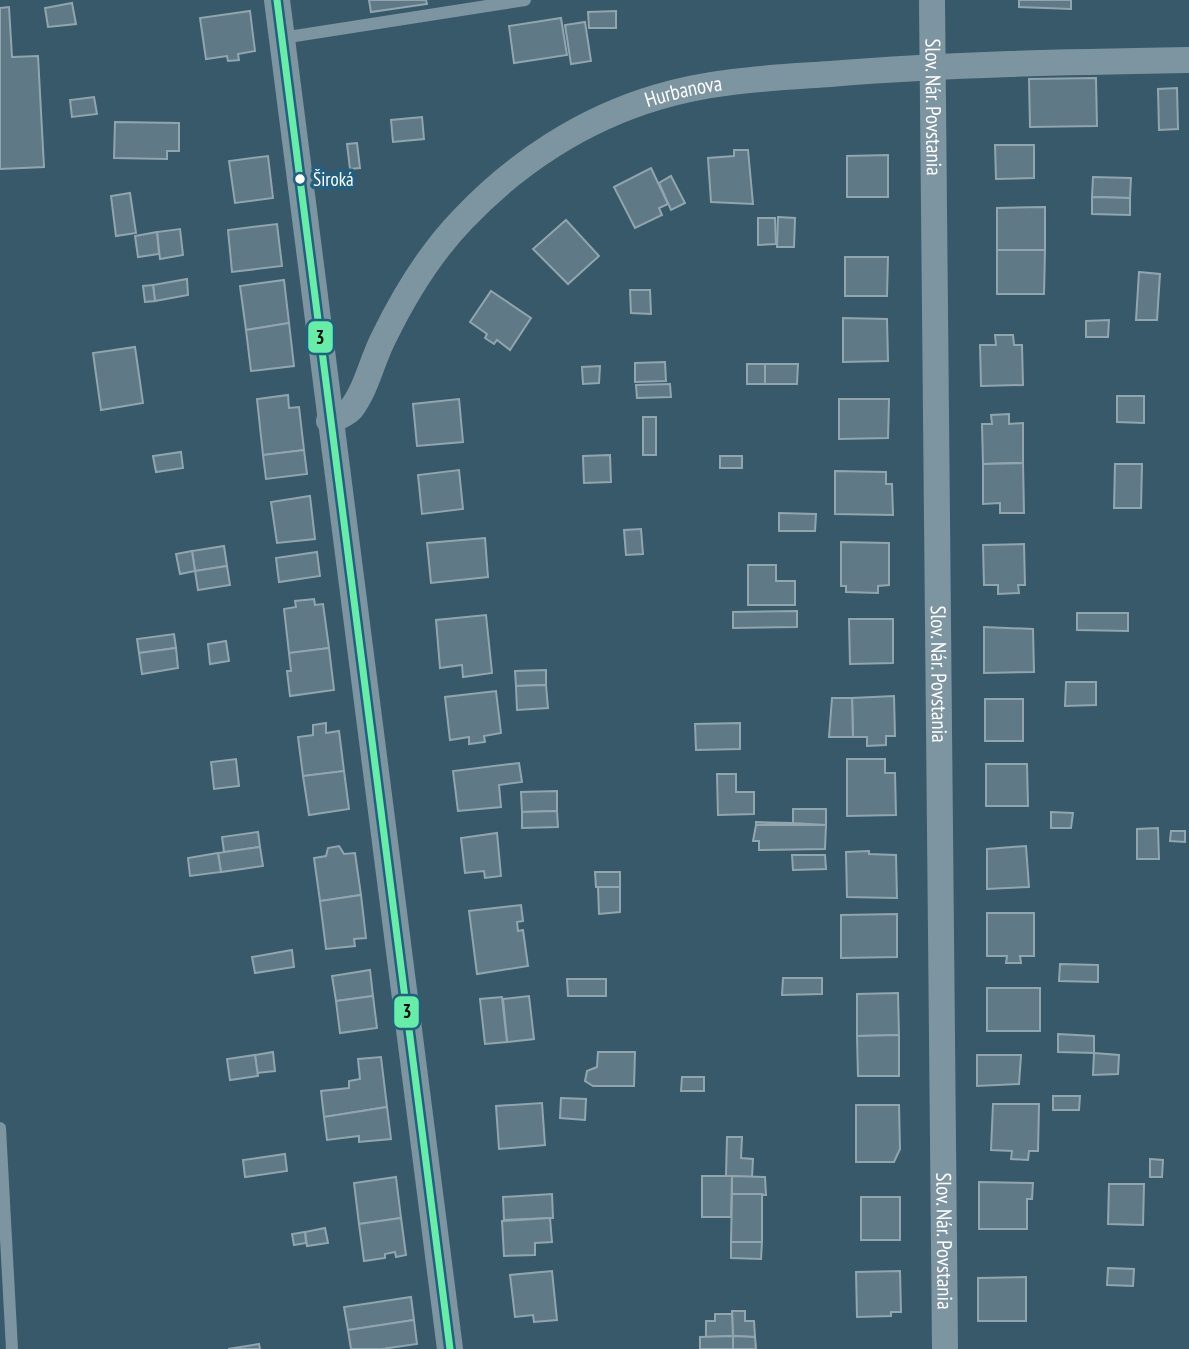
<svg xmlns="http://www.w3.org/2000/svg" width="1189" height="1349" font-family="'PT Sans Narrow',sans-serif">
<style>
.building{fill:#607986;stroke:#91a5af;stroke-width:2}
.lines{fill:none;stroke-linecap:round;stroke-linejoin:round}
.service{stroke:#7d95a1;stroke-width:12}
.minor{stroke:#7d95a1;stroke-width:26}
.bus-1-casing{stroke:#23607f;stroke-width:12}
.bus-1{stroke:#66eda8;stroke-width:7}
.bus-dot{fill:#fff;stroke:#23607f;stroke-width:2.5}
.labels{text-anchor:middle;stroke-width:7;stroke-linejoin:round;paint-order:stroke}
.bus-label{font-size:19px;fill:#fff;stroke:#23607f;text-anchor:start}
.street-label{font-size:21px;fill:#fff;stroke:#23607f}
.line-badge{stroke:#23607f;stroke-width:2.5}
.pale-badge-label{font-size:19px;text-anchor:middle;font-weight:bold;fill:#111}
</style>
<rect width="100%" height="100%" fill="#38596a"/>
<g class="building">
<polygon points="369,0 426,0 427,4 371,12"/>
<polygon points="1019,0 1071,0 1071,9 1019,7"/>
<polygon points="72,3 76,24 48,27 45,8"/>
<polygon points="9,7 12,57 38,56 44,167 0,169 0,8"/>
<polygon points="250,11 255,51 238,54 239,60 228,61 227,56 206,59 200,18"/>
<polygon points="616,11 616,28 589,28 588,12"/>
<polygon points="561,18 567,55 514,63 509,26"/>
<polygon points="585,22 591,61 571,64 565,25"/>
<polygon points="1096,78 1097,126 1030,127 1029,79"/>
<polygon points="1177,88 1178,129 1159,130 1158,89"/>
<polygon points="94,97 97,114 72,117 70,100"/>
<polygon points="422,117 424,139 393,142 391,120"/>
<polygon points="115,122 179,123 179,151 167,151 167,159 114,158"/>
<polygon points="357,143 360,168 350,169 347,144"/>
<polygon points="995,145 1034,145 1034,178 996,179"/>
<polygon points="734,150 748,150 753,204 711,202 708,158 734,156"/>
<polygon points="888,155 888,197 847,197 847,156"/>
<polygon points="268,156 273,198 235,203 229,161"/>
<polygon points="651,168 668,204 659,208 662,215 635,228 614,187"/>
<polygon points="671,176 685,203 671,210 659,183"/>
<polygon points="1093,177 1131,178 1130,198 1092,197"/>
<polygon points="130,193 136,233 116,236 111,196"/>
<polygon points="1092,197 1130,198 1130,215 1092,214"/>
<polygon points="1045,207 1045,250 997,250 997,208"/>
<polygon points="778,217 795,218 794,247 777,247"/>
<polygon points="758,218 775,218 776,244 758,245"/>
<polygon points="566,220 599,256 568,284 533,249"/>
<polygon points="277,224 282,266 232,272 228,230"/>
<polygon points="180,229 183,255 160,259 157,232"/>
<polygon points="157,232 159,254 138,257 135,236"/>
<polygon points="997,250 1045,250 1044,294 997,294"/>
<polygon points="845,257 888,257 887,296 845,296"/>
<polygon points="1139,272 1160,274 1157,320 1136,320"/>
<polygon points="187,279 188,295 155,301 153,285"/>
<polygon points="284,280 289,323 246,330 240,286"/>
<polygon points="153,285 155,301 145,302 143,286"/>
<polygon points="630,290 650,290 651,314 631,313"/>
<polygon points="491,291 531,318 510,350 497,340 494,344 485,338 487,334 470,322"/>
<polygon points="843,318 887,319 888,361 843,362"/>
<polygon points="1109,320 1108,337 1086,337 1086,321"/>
<polygon points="289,323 294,366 251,371 246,330"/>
<polygon points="995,335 1013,335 1014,345 1022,345 1023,385 981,386 980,345 996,345"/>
<polygon points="135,347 143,403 101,410 93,353"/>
<polygon points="665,362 666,381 635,382 635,363"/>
<rect x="747" y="364" width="18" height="20"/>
<polygon points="765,364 798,364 797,384 765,384"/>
<polygon points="600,366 599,383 583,384 582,367"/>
<polygon points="670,384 671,397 637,398 636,385"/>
<polygon points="288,395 289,408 299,407 304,450 263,455 257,399"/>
<polygon points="1117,396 1144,396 1144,423 1117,422"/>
<polygon points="459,399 463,442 417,446 413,404"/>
<polygon points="839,399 889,399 888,438 839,439"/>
<polygon points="1009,414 1009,424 1023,423 1023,463 983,464 982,424 992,424 991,415"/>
<rect x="643" y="417" width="13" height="38"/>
<polygon points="304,450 307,474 266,479 263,455"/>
<polygon points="181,452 183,468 156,472 153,456"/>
<polygon points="610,455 611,482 584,483 583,456"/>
<rect x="720" y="456" width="22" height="12"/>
<polygon points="1023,463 1024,513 1000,513 1000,503 983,504 983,464"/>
<polygon points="1115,464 1142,464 1141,508 1114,508"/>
<polygon points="459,470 463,509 422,514 418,475"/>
<polygon points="835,471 886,472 886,484 892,484 893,515 835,514"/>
<polygon points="310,496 315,539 277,543 271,502"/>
<polygon points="779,513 816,514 815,531 779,531"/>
<polygon points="641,529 643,554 626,555 624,530"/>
<polygon points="485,538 488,577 431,583 427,543"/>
<polygon points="841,542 889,543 889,585 878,586 878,593 846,592 846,586 841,586"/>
<polygon points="1024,544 1025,585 1018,585 1019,593 998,594 998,585 984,585 983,545"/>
<polygon points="224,546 227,566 195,571 192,551"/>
<polygon points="192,551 195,571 180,574 176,554"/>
<polygon points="317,552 320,576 279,582 276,558"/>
<polygon points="748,565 776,565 776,581 795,581 795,605 748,605"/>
<polygon points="227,566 230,585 198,590 195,571"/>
<polygon points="314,599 315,605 323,604 329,648 289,653 284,609 296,607 295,601"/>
<polygon points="797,611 797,627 733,628 733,612"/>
<polygon points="1077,613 1128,613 1128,631 1077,630"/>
<polygon points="486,615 492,673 463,677 462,665 440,668 436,620"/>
<polygon points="849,619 893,619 893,663 850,664"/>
<polygon points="984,627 1033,629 1034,672 984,673"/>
<polygon points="174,634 176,648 139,653 137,639"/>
<polygon points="226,641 229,661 210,664 208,644"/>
<polygon points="176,648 178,668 142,674 139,653"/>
<polygon points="329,648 334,690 290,696 287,671 291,671 289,653"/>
<polygon points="546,670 546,685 516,686 515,671"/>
<polygon points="1066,682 1096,682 1096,705 1065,706"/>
<polygon points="546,685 548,708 517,710 516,686"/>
<polygon points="496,691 501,733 484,736 485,742 469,744 469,737 450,740 445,697"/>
<polygon points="894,696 895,736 886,736 886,745 867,746 867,737 853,737 852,698"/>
<polygon points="832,698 852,698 853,737 829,737"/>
<rect x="985" y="699" width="38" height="42"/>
<polygon points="326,723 326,733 339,731 344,771 303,776 298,737 313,735 313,725"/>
<polygon points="740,723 740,749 696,750 695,724"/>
<polygon points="236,759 239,786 214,789 211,762"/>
<polygon points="847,759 885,759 885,773 895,773 896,815 847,816"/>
<polygon points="519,763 522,782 499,785 501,807 458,811 453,771"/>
<polygon points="986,764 1027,764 1028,806 986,806"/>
<polygon points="344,771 349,809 309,815 303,776"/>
<polygon points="717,774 736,774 736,792 754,792 754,814 718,815"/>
<polygon points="557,791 557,811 522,812 521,792"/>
<polygon points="793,809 826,809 826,825 793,823"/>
<polygon points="557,811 558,827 522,828 522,812"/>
<polygon points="1051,812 1073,813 1071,828 1051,828"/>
<polygon points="756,822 793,823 756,825"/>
<polygon points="756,825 826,825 825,849 759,850 759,841 753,841"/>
<polygon points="1158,828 1159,859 1137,859 1137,829"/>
<polygon points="1171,831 1185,831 1185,842 1170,841"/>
<polygon points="258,832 260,847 224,852 222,837"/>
<polygon points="497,833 501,876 485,878 484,871 465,873 461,838"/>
<polygon points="339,846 344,854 355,853 361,895 320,901 314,858 326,856 328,848"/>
<polygon points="1026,846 1029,887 987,889 987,849"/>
<polygon points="260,847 263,866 221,872 218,853"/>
<polygon points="869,851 869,854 896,855 897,898 847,897 846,852"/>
<polygon points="218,853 221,872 190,876 188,858"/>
<polygon points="792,855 825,855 826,869 793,870"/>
<polygon points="595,872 620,872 620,887 596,887"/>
<polygon points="598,887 620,887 620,912 599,914"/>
<polygon points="361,895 366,938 354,939 355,946 326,949 320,901"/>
<polygon points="521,905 523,921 517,922 518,931 523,930 528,966 477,974 469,911"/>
<polygon points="987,913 1034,913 1034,956 1020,956 1021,963 1006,963 1007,956 987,956"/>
<polygon points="897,914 897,957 841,958 841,915"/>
<polygon points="292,950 294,967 255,973 252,957"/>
<polygon points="1060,964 1098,965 1098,982 1059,981"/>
<polygon points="370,970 373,996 336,1001 332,976"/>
<polygon points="783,978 822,978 822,994 782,995"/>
<polygon points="567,979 606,979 606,996 568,996"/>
<rect x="987" y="988" width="53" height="43"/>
<polygon points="898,993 899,1035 857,1036 857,994"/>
<polygon points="373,996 377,1028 340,1033 336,1001"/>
<polygon points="529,996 534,1039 507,1042 503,999"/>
<polygon points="502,997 507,1042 485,1044 480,999"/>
<polygon points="1058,1034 1094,1036 1094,1053 1058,1052"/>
<polygon points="899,1035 899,1076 858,1076 857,1036"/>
<polygon points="273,1052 275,1071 257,1073 255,1055"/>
<polygon points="598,1052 635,1052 634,1086 593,1086 585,1081 587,1071 597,1067"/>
<polygon points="1094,1053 1119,1055 1118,1074 1093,1075"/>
<polygon points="255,1055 258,1076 230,1080 227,1059"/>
<polygon points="977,1055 1021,1055 1019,1084 977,1086"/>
<polygon points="381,1057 387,1107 324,1117 321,1091 349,1088 349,1081 360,1079 358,1059"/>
<polygon points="682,1077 704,1077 704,1091 681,1091"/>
<polygon points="1053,1096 1080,1096 1079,1110 1053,1110"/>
<polygon points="561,1098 586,1099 585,1120 560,1118"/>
<polygon points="542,1103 545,1145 499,1149 496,1106"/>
<polygon points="993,1104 1039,1104 1038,1151 1029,1151 1028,1160 1011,1159 1012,1151 991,1150"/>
<polygon points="856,1105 899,1105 900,1149 894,1162 856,1162"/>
<polygon points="387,1107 391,1139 359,1142 359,1136 327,1140 324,1117"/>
<polygon points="727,1137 742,1137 741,1158 753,1159 752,1177 726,1176"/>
<polygon points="285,1154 287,1171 245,1177 243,1160"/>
<polygon points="1150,1159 1163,1160 1162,1177 1150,1177"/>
<polygon points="702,1176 732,1176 731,1217 702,1217"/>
<polygon points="732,1176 765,1177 766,1195 732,1194"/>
<polygon points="396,1177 401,1218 359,1224 354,1183"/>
<polygon points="979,1182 1033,1183 1032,1199 1027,1199 1027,1229 979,1229"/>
<polygon points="1109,1184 1144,1184 1143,1225 1108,1224"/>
<polygon points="552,1194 553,1218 504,1220 503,1197"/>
<polygon points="732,1194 762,1194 762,1242 731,1242"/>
<rect x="861" y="1197" width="39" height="43"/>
<polygon points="401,1218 406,1255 396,1257 395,1252 385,1254 385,1258 364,1261 359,1224"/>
<polygon points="550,1218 552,1242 535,1243 535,1255 504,1256 502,1221"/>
<polygon points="325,1228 328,1243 307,1246 305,1232"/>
<polygon points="305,1232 306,1243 294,1245 292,1234"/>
<polygon points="731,1242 762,1242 761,1259 731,1258"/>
<polygon points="1108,1268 1134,1269 1133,1286 1107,1285"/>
<polygon points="552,1271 557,1320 534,1322 533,1315 515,1317 510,1275"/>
<polygon points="900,1271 901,1312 891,1312 891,1316 857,1317 856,1272"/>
<polygon points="1026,1277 1026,1321 978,1321 978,1278"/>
<polygon points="411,1297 414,1320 348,1330 344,1307"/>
<polygon points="732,1311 745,1311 745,1321 754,1321 755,1337 733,1336"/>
<polygon points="715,1314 732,1314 733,1336 706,1337 706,1321 715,1321"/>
<polygon points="414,1320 417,1344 382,1349 351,1349 348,1330"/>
<polygon points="733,1336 733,1349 700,1349 700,1337"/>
<polygon points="733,1336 755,1337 756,1349 733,1349"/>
<polygon points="259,1344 260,1349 228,1349"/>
</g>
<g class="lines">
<g class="service">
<polyline points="282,38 525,0"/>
<polyline points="0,1128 12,1349"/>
</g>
<g class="minor">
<polyline points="277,0 450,1349"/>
<path id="s1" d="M 932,0 L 945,1349"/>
<path id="s2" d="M 329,421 C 336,418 346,415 351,409 C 367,388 372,360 384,337 C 405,294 430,253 463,219 C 516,163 583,119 658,97 C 714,80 772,78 830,74 C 950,64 1069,62 1189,60"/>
</g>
<g class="bus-1-casing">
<polyline id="bus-1" points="277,0 450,1349"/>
</g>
<use href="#bus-1" class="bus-1"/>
</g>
<circle class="bus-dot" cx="300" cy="179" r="6"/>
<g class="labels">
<g class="bus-label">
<text x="313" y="186">Široká</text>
</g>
<g class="street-label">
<text dy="7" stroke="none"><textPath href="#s2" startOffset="506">Hurbanova</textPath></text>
<text dy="7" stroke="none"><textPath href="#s1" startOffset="107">Slov. Nár. Povstania</textPath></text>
<text dy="7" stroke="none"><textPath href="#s1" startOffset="674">Slov. Nár. Povstania</textPath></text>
<text dy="7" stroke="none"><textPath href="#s1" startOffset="1241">Slov. Nár. Povstania</textPath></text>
</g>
</g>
<g class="line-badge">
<rect x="307" y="320" width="27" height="34" rx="7" fill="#66eda8"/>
<rect x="393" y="995" width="27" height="34" rx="7" fill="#66eda8"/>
</g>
<g class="pale-badge-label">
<text x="320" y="344">3</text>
<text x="407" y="1018">3</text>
</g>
</svg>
